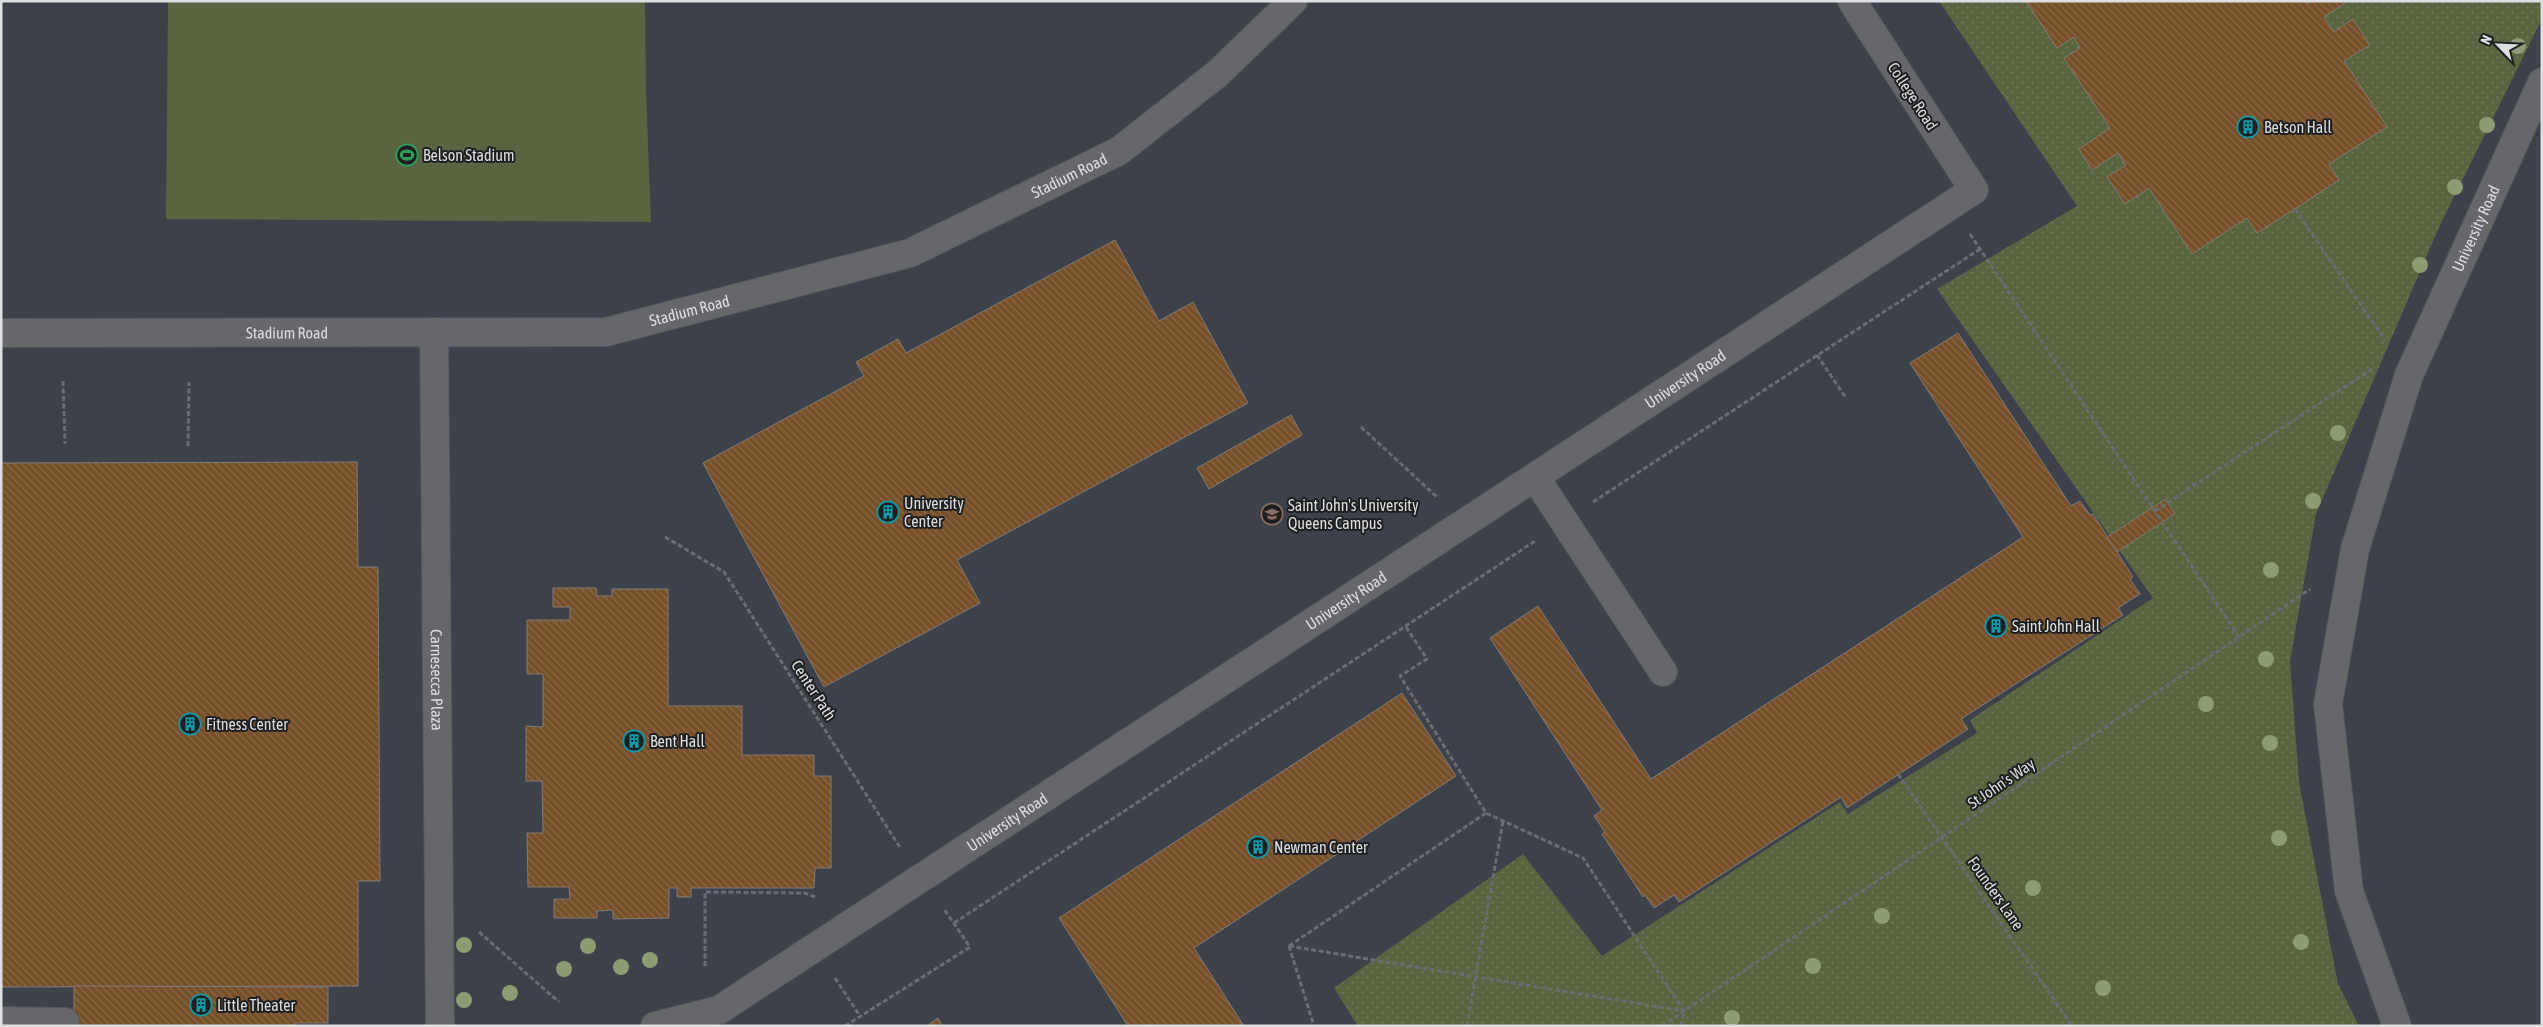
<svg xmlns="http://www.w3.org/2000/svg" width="2543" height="1027" font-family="'Asap Condensed',sans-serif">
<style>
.built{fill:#3c414a}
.grass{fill:url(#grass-dots)}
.garden{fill:#596540}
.building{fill:url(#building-back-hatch);stroke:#807c79}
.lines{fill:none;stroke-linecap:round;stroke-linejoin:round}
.minor-casing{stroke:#535558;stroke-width:30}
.path{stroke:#6b6c70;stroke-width:3;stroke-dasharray:5 2.5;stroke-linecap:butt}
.minor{stroke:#65676b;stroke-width:28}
.tree{fill:#8d9c72}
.labels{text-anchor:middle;stroke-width:4;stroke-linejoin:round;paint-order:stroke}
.street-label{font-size:16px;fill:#dedfe1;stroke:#1e1f21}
.poi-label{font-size:16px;fill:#dedfe1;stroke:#1e1f21;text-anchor:start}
</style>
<defs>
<pattern id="grass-dots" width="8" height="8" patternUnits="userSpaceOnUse" patternTransform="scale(1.25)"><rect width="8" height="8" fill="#596540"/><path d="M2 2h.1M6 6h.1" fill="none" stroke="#707b5b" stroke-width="1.8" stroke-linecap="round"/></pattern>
<pattern id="building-back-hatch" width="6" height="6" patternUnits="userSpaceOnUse" patternTransform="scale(1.25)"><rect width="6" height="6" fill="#774f29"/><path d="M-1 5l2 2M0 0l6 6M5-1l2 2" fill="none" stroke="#8a6848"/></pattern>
</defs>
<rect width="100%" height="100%" fill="#36383c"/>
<rect class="built" x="1" y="1" width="2541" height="1025"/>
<polygon class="grass" points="1939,1 2542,1 2542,19 2440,225 2316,514 2290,661 2299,782 2338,984 2359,1026 1358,1026 1334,988 1523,854 1602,956 1840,802 1848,814 1977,733 1970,720 2153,598 1937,289 2077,206"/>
<polygon class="garden" points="168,1 645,1 646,91 651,222 166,219"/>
<g class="building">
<polygon points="2026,1 2305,1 2307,4 2312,1 2348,1 2324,17 2334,32 2353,19 2370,45 2344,61 2387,127 2329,164 2339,180 2295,209 2257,233 2247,218 2192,254 2149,188 2125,204 2107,177 2126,165 2118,153 2092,170 2079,149 2110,128 2064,58 2080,48 2074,37 2057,48"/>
<polygon points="1115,240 1159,321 1193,302 1248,403 957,560 980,603 824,687 703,463 864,376 856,362 898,339 906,353"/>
<polygon points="1958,333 2071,506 2080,501 2090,515 2093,514 2133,577 2130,579 2140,594 2118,608 2123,615 1961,719 1968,729 1847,808 1841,797 1679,902 1674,895 1654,908 1645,895 1643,897 1602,834 1605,832 1594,816 1602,810 1490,638 1538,606 1651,779 2023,537 1910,363"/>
<polygon points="1291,415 1302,435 1209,489 1197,468"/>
<polygon points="357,462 358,567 378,567 380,881 358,881 358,986 1,987 1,463"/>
<polygon points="2166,499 2175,514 2117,552 2107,537"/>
<polygon points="553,588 596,588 597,596 612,596 612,589 668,589 668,706 742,706 742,755 814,755 814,776 831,776 831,868 815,868 814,888 691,888 691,897 677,897 677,888 669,888 669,918 613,919 613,910 597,911 597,918 554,918 554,899 570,899 569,887 528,887 527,833 543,833 542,781 526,781 526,726 543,727 543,674 527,674 527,620 570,620 570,607 553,607"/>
<polygon points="1402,693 1456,776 1194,948 1244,1026 1128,1026 1059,918"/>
<polygon points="74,986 328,987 328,1023 295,1023 295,1026 74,1026"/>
<polygon points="938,1018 942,1026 927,1026"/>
</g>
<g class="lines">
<g class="minor-casing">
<g id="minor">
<path id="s1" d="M 434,332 L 440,1026"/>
<path id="s2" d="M 1,333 L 606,332 L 910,253 L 1119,151 L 1217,74 L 1293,1"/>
<polyline points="1535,477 1663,672"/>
<polyline points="1,1021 65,1022"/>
<path id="s3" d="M 655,1026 L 719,1010 L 1974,190 L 1852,1"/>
<path id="s4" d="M 2397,1026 L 2349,891 L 2328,704 L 2355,549 L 2409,375 L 2542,82"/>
</g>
</g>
<g class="path">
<polyline points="2295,209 2385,340"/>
<polyline points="1970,234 2239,637"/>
<polyline points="1817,355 1846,398"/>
<polyline points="63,381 65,444"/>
<polyline points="1361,427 1438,498"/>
<polyline points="188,446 189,382"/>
<polyline points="1593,502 1980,249"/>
<polyline points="2155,511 2372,369"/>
<polyline points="665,537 724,572 901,849"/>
<polyline points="1406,627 1427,659 1400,676 1486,813 1583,858 1684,1011 1681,1026"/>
<polyline points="1898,774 2072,1026"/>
<polyline points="954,923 1535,541"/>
<polyline points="479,932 559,1002"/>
<polyline points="1289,946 1684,1011"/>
<polyline points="1289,946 1486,813"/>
<polyline points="1289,946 1314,1026"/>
<polyline points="705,966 705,892 805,893 815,897"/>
<polyline points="835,978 860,1016"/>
<polyline points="845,1026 970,947 944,909"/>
<polyline points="1467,1026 1503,821"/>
<polyline points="1662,1026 2310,589"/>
</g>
<use href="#minor" class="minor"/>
</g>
<g class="tree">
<circle cx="2518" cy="46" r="8"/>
<circle cx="2487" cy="125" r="8"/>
<circle cx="2455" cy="187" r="8"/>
<circle cx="2420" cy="265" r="8"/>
<circle cx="2338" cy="433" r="8"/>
<circle cx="2313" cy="501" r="8"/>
<circle cx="2271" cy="570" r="8"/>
<circle cx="2266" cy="659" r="8"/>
<circle cx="2206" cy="704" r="8"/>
<circle cx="2270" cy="743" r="8"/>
<circle cx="2279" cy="838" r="8"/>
<circle cx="2033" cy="888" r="8"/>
<circle cx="1882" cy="916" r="8"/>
<circle cx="2301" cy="942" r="8"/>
<circle cx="464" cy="945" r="8"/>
<circle cx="588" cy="946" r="8"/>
<circle cx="650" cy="960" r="8"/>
<circle cx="1813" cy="966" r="8"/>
<circle cx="621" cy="967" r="8"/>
<circle cx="564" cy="969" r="8"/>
<circle cx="2103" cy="988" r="8"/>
<circle cx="510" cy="993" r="8"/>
<circle cx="464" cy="1000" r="8"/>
<circle cx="1732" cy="1018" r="8"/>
</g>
<defs>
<g id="building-ring" transform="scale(1.125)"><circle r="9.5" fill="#1e1f21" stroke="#0f9aa8" stroke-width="1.5"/><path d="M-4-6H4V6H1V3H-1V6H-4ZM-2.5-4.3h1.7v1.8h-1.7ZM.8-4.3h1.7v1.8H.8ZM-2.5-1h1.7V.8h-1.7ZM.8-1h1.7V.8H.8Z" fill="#0f9aa8"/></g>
<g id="stadium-ring" transform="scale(1.125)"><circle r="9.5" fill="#1e1f21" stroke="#2e9e5b" stroke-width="1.5"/><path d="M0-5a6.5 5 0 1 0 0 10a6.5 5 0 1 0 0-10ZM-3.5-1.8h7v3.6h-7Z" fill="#2e9e5b"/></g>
<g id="university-ring" transform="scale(1.125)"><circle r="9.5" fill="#1e1f21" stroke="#8d6e63" stroke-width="1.5"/><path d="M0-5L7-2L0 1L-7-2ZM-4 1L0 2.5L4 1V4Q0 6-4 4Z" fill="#8d6e63"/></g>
</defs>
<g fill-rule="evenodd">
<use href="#building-ring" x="2248" y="127"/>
<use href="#stadium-ring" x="407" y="155"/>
<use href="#building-ring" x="888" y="512"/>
<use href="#university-ring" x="1272" y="514"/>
<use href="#building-ring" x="1996" y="626"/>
<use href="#building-ring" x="190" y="724"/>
<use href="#building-ring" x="634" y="741"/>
<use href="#building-ring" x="1258" y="847"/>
<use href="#building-ring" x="201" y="1005"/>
</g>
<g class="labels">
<g class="street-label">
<text transform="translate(1913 96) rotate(57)" y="6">College Road</text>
<text dy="6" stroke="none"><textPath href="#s2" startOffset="1096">Stadium Road</textPath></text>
<text dy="6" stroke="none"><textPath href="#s4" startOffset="832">University Road</textPath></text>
<text dy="6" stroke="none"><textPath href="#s2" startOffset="691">Stadium Road</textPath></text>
<text dy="6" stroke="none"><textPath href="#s2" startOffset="286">Stadium Road</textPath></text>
<text dy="6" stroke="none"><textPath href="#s3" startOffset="1220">University Road</textPath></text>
<text dy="6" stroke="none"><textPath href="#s3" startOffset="815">University Road</textPath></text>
<text dy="6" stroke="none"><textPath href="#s1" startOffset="348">Carnesecca Plaza</textPath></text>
<text transform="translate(814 690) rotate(57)" y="6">Center Path</text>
<text transform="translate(2001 783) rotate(-34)" y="6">St John's Way</text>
<text dy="6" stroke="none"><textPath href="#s3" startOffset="410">University Road</textPath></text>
<text transform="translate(1996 893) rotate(55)" y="6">Founders Lane</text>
</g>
<g class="poi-label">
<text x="2264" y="133">Betson Hall</text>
<text x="423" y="161">Belson Stadium</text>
<text x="904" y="509">University<tspan x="904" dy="18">Center</tspan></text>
<text x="1288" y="511">Saint John's University<tspan x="1288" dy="18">Queens Campus</tspan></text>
<text x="2012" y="632">Saint John Hall</text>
<text x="206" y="730">Fitness Center</text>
<text x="650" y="747">Bent Hall</text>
<text x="1274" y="853">Newman Center</text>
<text x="217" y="1011">Little Theater</text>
</g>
</g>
<rect width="2543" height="1027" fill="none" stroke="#dedfe1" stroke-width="5"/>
<g transform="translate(2498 45) rotate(294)" stroke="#1e1f21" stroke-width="4" paint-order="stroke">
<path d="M0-4L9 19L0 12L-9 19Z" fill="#dedfe1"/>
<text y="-8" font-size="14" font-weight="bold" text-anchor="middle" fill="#dedfe1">N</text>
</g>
</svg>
